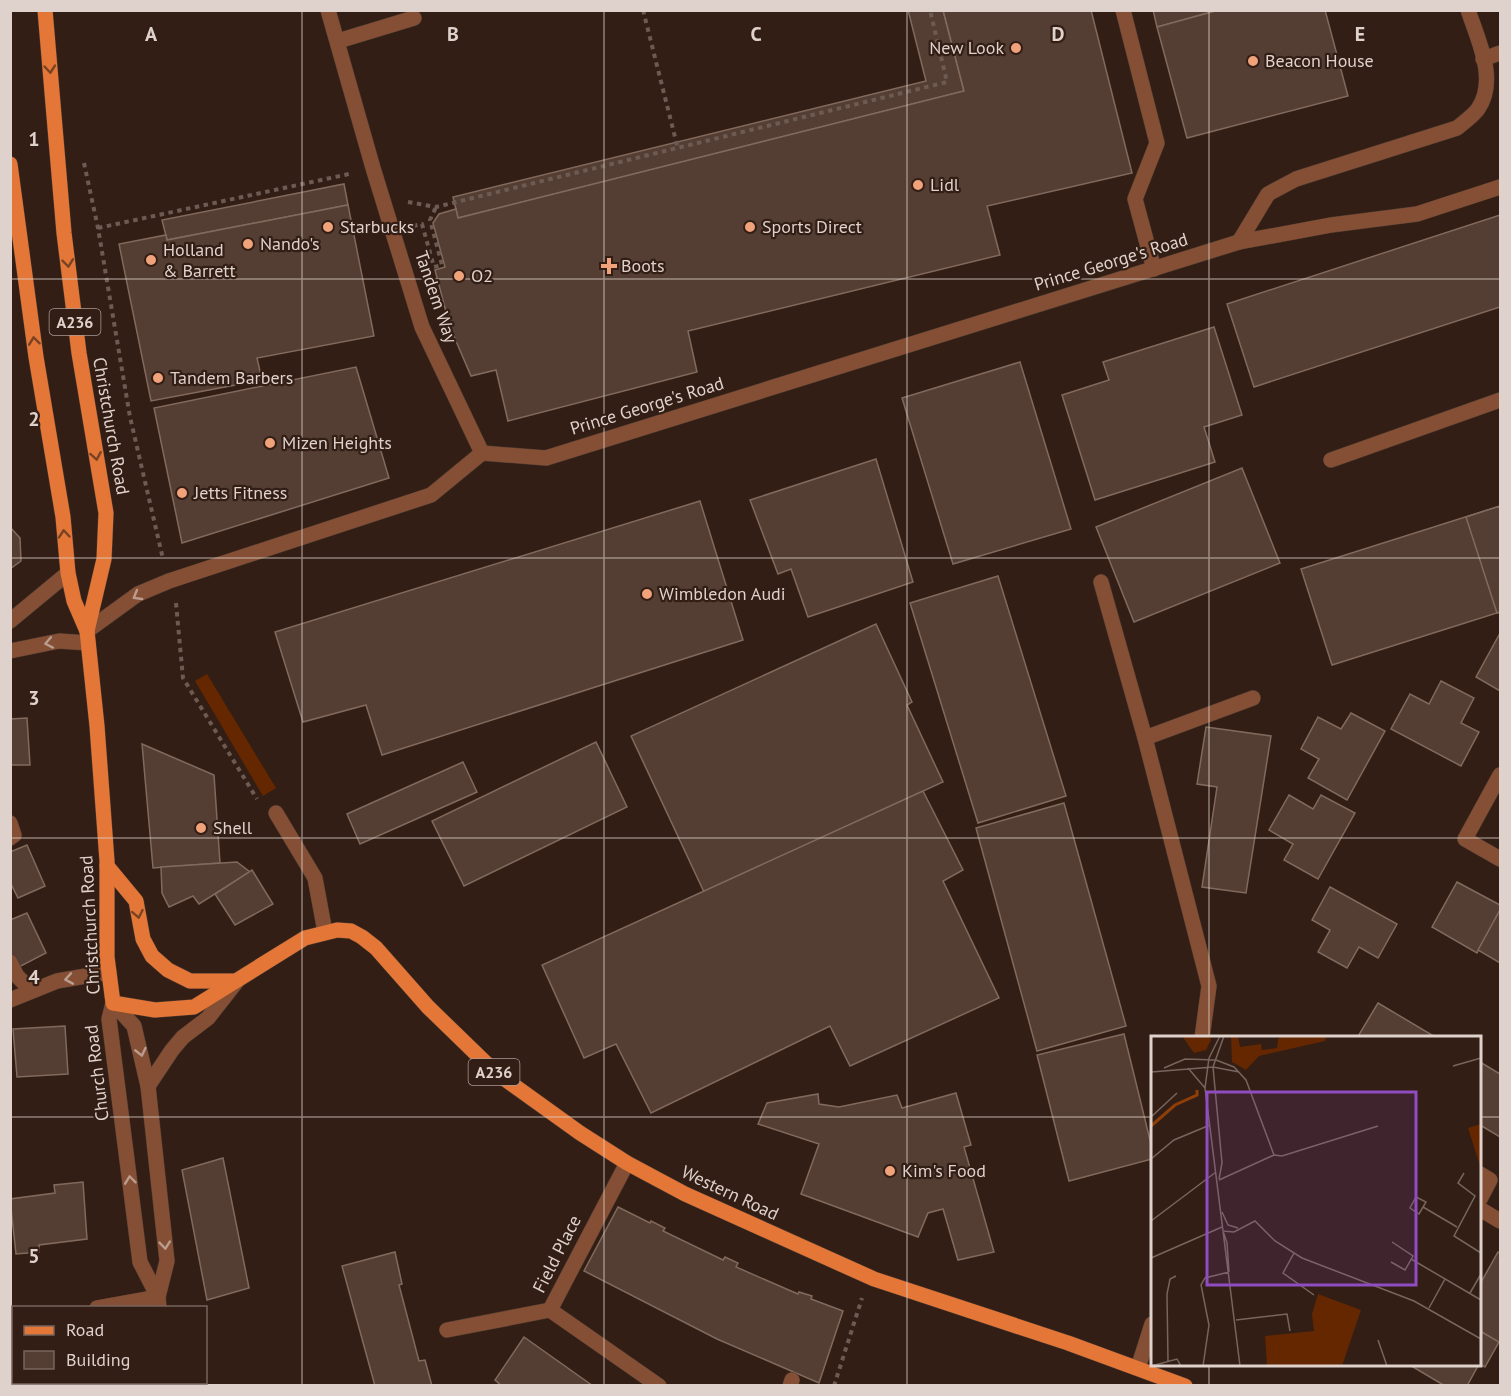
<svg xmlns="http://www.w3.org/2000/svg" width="1511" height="1396" font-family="'PT Sans',sans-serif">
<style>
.green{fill:#642700}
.building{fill:#543e33;stroke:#82695d;stroke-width:1.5}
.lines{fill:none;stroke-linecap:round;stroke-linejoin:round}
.minor-casing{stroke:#4e3b31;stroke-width:16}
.major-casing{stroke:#4e3b31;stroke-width:16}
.path{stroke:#6d5b53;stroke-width:4;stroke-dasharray:4.5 4.5;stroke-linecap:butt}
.minor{stroke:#844f34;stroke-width:15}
.major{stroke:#e47738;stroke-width:15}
.oneway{stroke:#794222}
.oneway2{stroke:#bb9d8f}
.grid{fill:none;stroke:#dfd1cb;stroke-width:1.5;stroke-opacity:0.55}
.poi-dot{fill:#f0a27a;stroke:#321e14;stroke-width:2}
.labels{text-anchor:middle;stroke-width:4.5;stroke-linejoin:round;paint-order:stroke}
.shield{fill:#321e14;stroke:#ab9b94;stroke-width:1.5}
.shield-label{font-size:16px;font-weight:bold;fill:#dfd1cb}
.poi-label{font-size:18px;fill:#dfd1cb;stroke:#321e14;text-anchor:start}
.street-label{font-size:18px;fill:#dfd1cb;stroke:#321e14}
.inset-river{fill:none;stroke:#8e3f09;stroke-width:3}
.inset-road{fill:none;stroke:#77665d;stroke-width:1.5}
.view{fill:#8f4dc1;fill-opacity:0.15;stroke:#8f4dc1;stroke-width:3}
.inset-edge{fill:none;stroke:#dfd1cb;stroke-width:3}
.grid-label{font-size:20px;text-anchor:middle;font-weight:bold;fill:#dfd1cb;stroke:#321e14;stroke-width:4.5;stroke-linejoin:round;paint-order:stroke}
</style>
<rect width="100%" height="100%" fill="#321e14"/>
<polygon class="green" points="207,674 276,788 263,796 195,681"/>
<g class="building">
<polygon points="908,10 943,10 964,91 458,218 453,197 926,81"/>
<polygon points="943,10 1091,10 1132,173 987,206 1000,255 688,331 697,372 508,421 496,370 471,376 450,327 435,270 445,267 433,223 439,214 456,209 458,218 964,91"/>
<polygon points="1153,10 1219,10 1157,27"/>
<polygon points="1219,10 1325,10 1348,96 1187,138 1157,27"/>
<polygon points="344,184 348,205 167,240 162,220"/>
<polygon points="348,205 374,336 257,358 262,380 151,401 119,244 166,235 167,240"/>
<polygon points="1500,215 1500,307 1254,387 1227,304"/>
<polygon points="1214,327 1242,415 1204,427 1215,462 1095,500 1062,395 1109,380 1103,362"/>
<polygon points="1020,362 1071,529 953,564 902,398"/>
<polygon points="356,367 389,478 182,543 154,408"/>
<polygon points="876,459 913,582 808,617 791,569 778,574 750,500"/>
<polygon points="1242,468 1280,563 1134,622 1096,527"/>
<polygon points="700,501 743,640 382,755 366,705 303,722 275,632"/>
<polygon points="1500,506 1500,612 1332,665 1301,569"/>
<polygon points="1500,506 1500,612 1497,613 1466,517"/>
<polygon points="10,527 20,538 21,561 10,569"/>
<polygon points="998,576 1066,796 978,823 910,603"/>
<polygon points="876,624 912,702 907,705 943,782 704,892 631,736"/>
<polygon points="1499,635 1500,636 1500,691 1476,677"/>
<polygon points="1441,681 1474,698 1461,723 1479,732 1461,766 1391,729 1410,694 1429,704"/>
<polygon points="1351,713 1385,731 1347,800 1308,778 1319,759 1301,749 1318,717 1341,729"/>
<polygon points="27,718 30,765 10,765 10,719"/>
<polygon points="1206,727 1271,736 1246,893 1202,887 1217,787 1197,784"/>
<polygon points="596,742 627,807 464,886 432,821"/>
<polygon points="142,744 214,775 220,863 153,868"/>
<polygon points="463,762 477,792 360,844 347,814"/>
<polygon points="923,791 963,870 943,881 999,998 850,1066 830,1026 651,1113 616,1044 584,1058 542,965"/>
<polygon points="1289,795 1313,809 1321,795 1355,813 1318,879 1284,860 1293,844 1269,830"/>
<polygon points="1064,803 1126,1026 1037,1051 976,828"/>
<polygon points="27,845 45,886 18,898 10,882 10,852"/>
<polygon points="237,862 250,872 199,904 193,896 169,907 162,893 161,867"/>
<polygon points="252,870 273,904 235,925 215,894"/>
<polygon points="1457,882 1500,905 1500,910 1477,953 1432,927"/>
<polygon points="1330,887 1397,924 1378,958 1359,947 1347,968 1318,952 1330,930 1312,920"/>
<polygon points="1500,910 1500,963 1478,950"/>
<polygon points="27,913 46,953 17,968 10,955 10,920"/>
<polygon points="1378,1003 1437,1038 1357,1038"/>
<polygon points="65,1026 68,1074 17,1077 13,1029"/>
<polygon points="1124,1034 1152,1148 1152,1159 1069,1181 1037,1055"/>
<polygon points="1480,1062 1500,1074 1500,1137 1480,1125"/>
<polygon points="956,1093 971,1145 964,1147 994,1252 958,1260 943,1209 928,1213 918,1237 801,1194 819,1144 758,1124 767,1103 818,1094 819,1104 839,1107 897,1095 902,1108"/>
<polygon points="223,1158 249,1288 207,1300 182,1170"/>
<polygon points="83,1182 87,1239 39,1245 39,1252 16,1254 10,1199 55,1193 54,1185"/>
<polygon points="618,1207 650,1223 651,1221 665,1228 663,1231 723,1260 725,1257 738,1263 736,1267 798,1294 799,1292 812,1296 811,1299 843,1311 819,1383 717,1339 584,1271"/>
<polygon points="395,1252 402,1284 399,1285 419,1361 425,1360 432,1386 375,1386 342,1266"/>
<polygon points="1498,1252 1500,1253 1500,1344 1480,1331 1480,1284"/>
<polygon points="1480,1331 1499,1342 1485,1367 1480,1364"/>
<polygon points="524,1337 593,1386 502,1386 495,1380"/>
<polygon points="1408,1364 1479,1364 1467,1386 1445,1386"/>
<polygon points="10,1370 14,1370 14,1382 23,1382 23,1386 10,1386"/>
<rect x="30" y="1382" width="62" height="4"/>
</g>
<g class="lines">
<g class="minor-casing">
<g id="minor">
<polyline points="328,10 373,168 422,327 482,453"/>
<polyline points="1123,10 1157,143 1135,199 1154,269"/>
<polyline points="338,41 414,18"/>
<polyline points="1483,59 1500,53"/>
<path d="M 1239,242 L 1268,194 L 1296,179 L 1457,128 C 1464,122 1473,116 1478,109 C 1498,80 1478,40 1468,10"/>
<polyline points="1331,460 1500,400"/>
<polyline points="1101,582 1145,738 1209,986 1202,1038"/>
<polyline points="10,621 68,573"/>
<polyline points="87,631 138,594 169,581 431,495 482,453 546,458 1239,242 1331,225 1417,214 1500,187"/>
<polyline points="10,651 59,641 88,643"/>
<polyline points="1145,738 1253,698"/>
<polyline points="1500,775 1465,839 1500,859"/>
<polyline points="276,813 315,878 325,932"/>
<polyline points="10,823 14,835 10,838"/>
<polyline points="10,962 17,976 31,990"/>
<polyline points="10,1000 57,981 109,972"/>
<polyline points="113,1003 109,1019 140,1262 158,1297 159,1308"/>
<polyline points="113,1003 134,1026 148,1086 167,1261 158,1297"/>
<polyline points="148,1086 172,1050 183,1037 208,1018 237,981"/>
<polyline points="627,1163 550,1310 659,1386"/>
<polyline points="1480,1174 1490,1180 1480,1199"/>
<polyline points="1480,1209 1500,1221"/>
<polyline points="97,1308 158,1297"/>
<polyline points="447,1330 550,1310"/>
<polyline points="10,1331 14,1329"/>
<polyline points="1138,1368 1152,1324"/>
<polyline points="169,1382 169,1386"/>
<polyline points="790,1386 792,1380"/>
</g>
</g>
<g class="major-casing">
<g id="major">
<polyline points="45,10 64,233 79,353 106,513 104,559 87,631 97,726 107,861 107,957 113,1003 155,1010 194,1007 305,938 337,930 351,931 362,937 376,948 428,1007 495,1072 580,1133 627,1163 685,1194 874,1279 1068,1343 1185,1386"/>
<polyline points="10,164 36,357 63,517 68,573 74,601 87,631"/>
<polyline points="107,866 136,901 143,939 152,956 168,970 190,981 233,981"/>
</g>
</g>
<g class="path">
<polyline points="643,10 678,149"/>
<polyline points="84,163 98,228 130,417 163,559"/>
<polyline points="408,202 436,207 947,82 930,10"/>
<polyline points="413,226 422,224 434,267 442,265 430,220 436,207"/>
<polyline points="98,228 349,174"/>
<polyline points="176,603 183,678 257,799"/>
<polyline points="834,1386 862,1298"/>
</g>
<use href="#minor" class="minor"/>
<use href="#major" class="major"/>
</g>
<defs><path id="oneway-chevron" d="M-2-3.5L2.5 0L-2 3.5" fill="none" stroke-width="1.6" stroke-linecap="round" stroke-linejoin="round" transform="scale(1.5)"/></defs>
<g class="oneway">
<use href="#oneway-chevron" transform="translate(50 69) rotate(85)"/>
<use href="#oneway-chevron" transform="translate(68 263) rotate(83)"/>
<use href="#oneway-chevron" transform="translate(34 341) rotate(-97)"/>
<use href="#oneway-chevron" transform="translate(96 456) rotate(80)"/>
<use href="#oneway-chevron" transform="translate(64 534) rotate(-95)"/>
<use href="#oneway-chevron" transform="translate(138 914) rotate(79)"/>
</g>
<g class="oneway2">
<use href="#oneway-chevron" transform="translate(137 596) rotate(150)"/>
<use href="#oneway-chevron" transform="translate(49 643) rotate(169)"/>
<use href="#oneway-chevron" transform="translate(69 979) rotate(170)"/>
<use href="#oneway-chevron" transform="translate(141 1052) rotate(77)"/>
<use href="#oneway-chevron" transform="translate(130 1180) rotate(-97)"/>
<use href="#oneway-chevron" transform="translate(165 1245) rotate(84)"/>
</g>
<path class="grid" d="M 302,10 L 302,1386M 604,10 L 604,1386M 907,10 L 907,1386M 1209,10 L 1209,1038M 10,279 L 1500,279M 10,558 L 1500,558M 10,838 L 1500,838M 10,1117 L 1152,1117M 1480,1117 L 1500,1117M 1209,1364 L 1209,1386"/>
<g class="poi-dot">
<circle cx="1016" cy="48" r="6"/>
<circle cx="1253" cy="61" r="6"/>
<circle cx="918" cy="185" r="6"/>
<circle cx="328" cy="227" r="6"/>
<circle cx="750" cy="227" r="6"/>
<circle cx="248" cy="244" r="6"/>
<circle cx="151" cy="260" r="6"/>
<path d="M606 257h6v6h6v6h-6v6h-6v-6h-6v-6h6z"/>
<circle cx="459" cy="276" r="6"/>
<circle cx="158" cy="378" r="6"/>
<circle cx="270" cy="443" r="6"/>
<circle cx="182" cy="493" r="6"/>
<circle cx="647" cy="594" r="6"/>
<circle cx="201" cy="828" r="6"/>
<circle cx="890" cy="1171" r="6"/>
</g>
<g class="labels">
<g class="shield">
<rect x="49.5" y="309" width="51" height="26" rx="4.5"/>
<rect x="468.5" y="1059" width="51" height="26" rx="4.5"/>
</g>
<g class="shield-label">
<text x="75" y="328">A236</text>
<text x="494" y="1078">A236</text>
</g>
<g class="poi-label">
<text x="1004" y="54" text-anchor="end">New Look</text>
<text x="1265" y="67">Beacon House</text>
<text x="930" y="191">Lidl</text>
<text x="340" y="233">Starbucks</text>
<text x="762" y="233">Sports Direct</text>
<text x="260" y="250">Nando's</text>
<text x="163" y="256">Holland<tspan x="163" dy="21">&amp; Barrett</tspan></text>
<text x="621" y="272">Boots</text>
<text x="471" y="282">O2</text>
<text x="170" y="384">Tandem Barbers</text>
<text x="282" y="449">Mizen Heights</text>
<text x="194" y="499">Jetts Fitness</text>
<text x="659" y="600">Wimbledon Audi</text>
<text x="213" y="834">Shell</text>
<text x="902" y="1177">Kim's Food</text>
</g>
<g class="street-label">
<text transform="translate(1111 262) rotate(-17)" y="6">Prince George's Road</text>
<text transform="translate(436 297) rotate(71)" y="6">Tandem Way</text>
<text transform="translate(647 406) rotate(-17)" y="6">Prince George's Road</text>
<text transform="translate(111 426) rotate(80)" y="6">Christchurch Road</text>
<text transform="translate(90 925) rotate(-93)" y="6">Christchurch Road</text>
<text transform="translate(97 1073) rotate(-97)" y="6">Church Road</text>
<text transform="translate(730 1193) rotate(25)" y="6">Western Road</text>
<text transform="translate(557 1254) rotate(-63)" y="6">Field Place</text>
</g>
</g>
<g transform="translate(1151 1036)">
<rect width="330" height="330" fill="#321e14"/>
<path d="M 31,0 L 59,0 L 60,4 L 55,14 L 43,17 ZM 80,0 L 87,0 L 89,11 L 110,8 L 111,14 L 126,12 L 127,3 L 131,0 L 175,1 L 174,5 L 108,20 L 95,34 L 81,26 ZM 330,88 L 330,133 L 317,92 ZM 167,258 L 210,274 L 191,330 L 116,330 L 114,300 L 163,295 L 161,278 Z" fill="#642700"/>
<path class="inset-river" d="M 0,90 L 24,69 L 46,59 L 46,54"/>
<path class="inset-road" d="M 58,22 L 54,52 L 72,195 L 83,196 L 104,185 L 124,205 L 151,222 L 263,265 L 330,303M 58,22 L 69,0M 65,24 L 83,31 L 95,44 L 123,119M 302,30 L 330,22M 62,31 L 88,36M 62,31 L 71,127 L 68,143M 13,32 L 34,23 L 65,24M 37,32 L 54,52M 0,36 L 62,31 L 73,0M 0,81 L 26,57M 0,123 L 23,104 L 59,89M 313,137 L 307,147 L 324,160 L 303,200 L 330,217M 68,144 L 123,119 L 131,120 L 227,90M 265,161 L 275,166 L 268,178 L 259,172 ZM 272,171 L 306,191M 71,176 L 77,189 L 87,192M 0,185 L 65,136M 72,195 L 89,330M 72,195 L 76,207 L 78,236M 143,217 L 132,237 L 163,259M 0,222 L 71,191M 260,223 L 330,264M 240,226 L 254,234 L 262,220 L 241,206M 319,257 L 330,238M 278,272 L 294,243M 85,284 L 136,278 L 139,295M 227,304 L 236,330M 17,325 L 16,258 L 19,243 L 25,240M 0,330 L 26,323 L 30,330M 52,330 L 58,289 L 50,249 L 54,242 L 78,236"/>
<path class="view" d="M 56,56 L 265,56 L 265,249 L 56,249 Z"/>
<rect width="330" height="330" class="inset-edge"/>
</g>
<g class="grid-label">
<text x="151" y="41">A</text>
<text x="453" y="41">B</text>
<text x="756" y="41">C</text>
<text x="1058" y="41">D</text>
<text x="1360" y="41">E</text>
<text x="34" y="146">1</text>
<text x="34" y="426">2</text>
<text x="34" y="705">3</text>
<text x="34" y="984">4</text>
<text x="34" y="1263">5</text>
</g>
<rect width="1511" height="1396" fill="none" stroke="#dfd1cb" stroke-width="24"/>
<rect x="12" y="1306" width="195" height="78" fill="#321e14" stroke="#77665d" stroke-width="1.5"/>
<rect x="24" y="1326" width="30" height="9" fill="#e47738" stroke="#77665d" stroke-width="1.5"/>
<text x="66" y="1336" font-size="18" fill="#dfd1cb">Road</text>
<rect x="24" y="1351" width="30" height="18" fill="#543e33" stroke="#77665d" stroke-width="1.5"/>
<text x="66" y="1366" font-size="18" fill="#dfd1cb">Building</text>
</svg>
